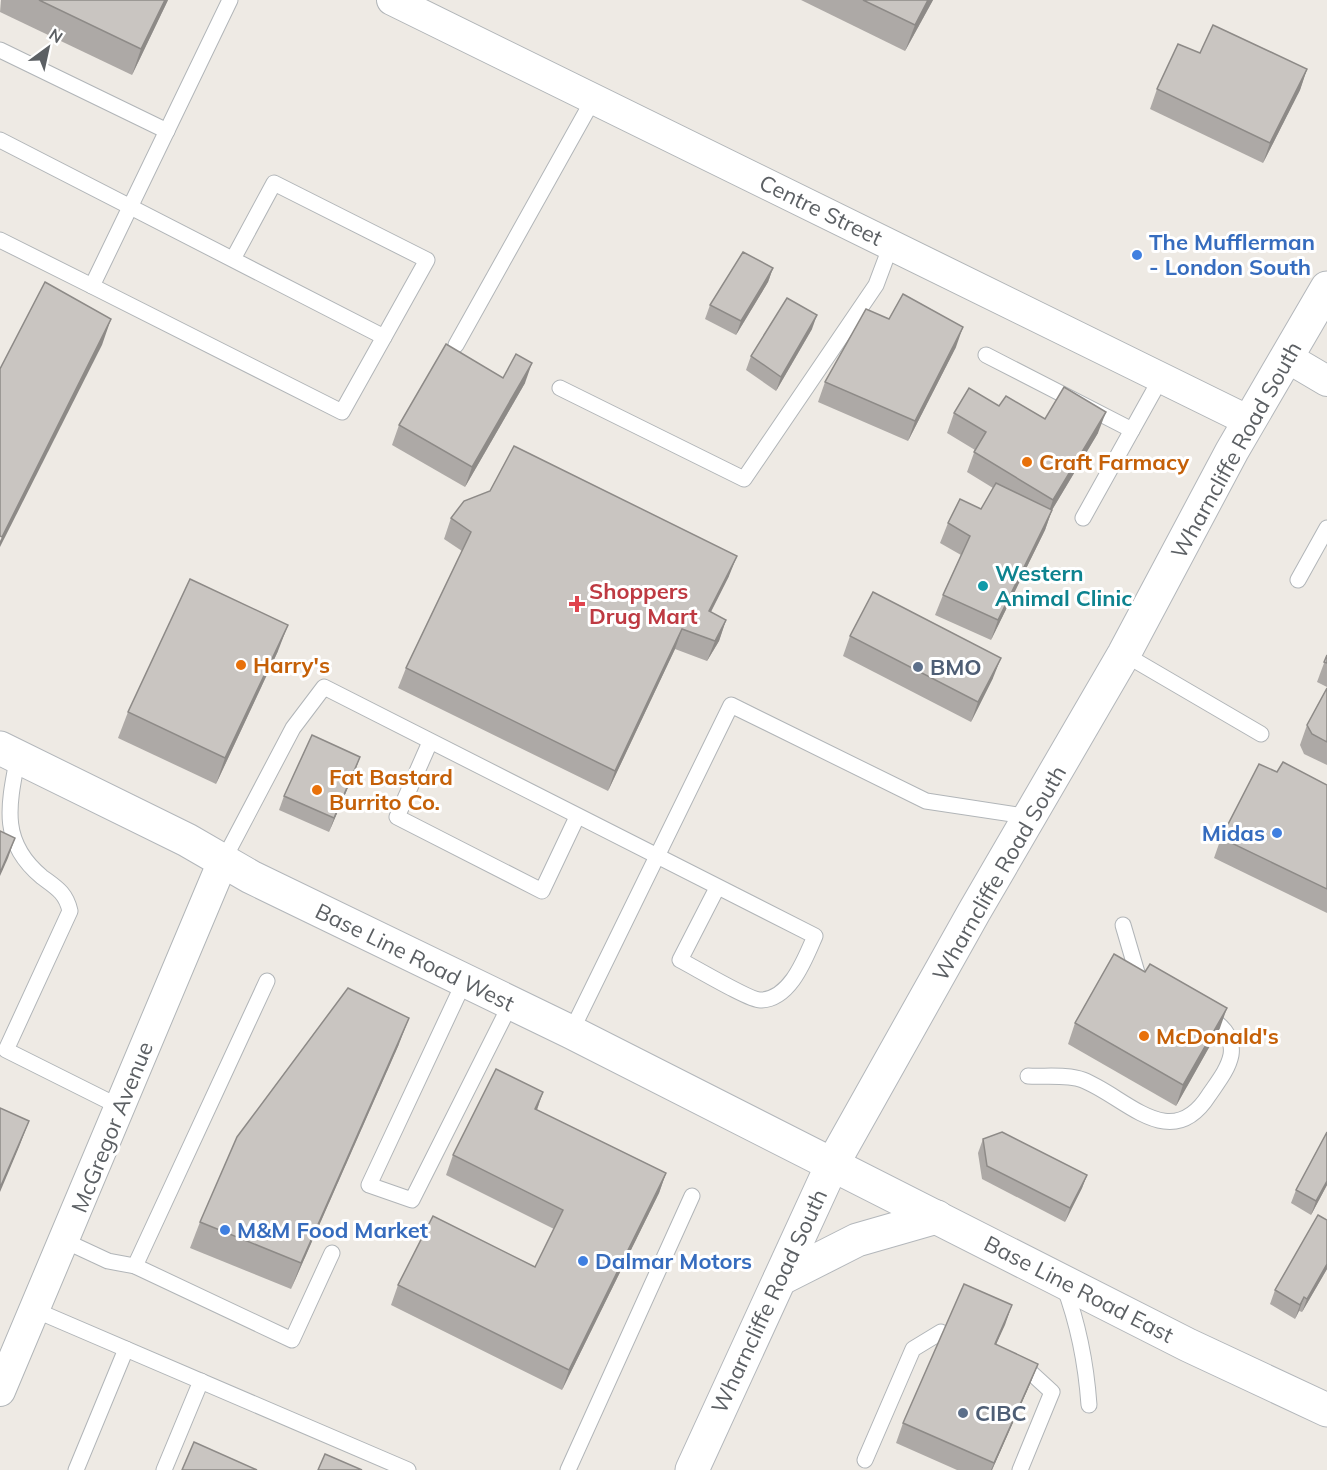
<svg xmlns="http://www.w3.org/2000/svg" width="1327" height="1470" font-family="Mulish,sans-serif">
<style>
.lines{fill:none;stroke-linecap:round;stroke-linejoin:round}
.lane-casing{stroke:#b1b5b8;stroke-width:17}
.street-casing{stroke:#b1b5b8;stroke-width:32}
.secondary-casing{stroke:#b3b7bb;stroke-width:35}
.lane{stroke:#fff;stroke-width:15}
.street{stroke:#fff;stroke-width:30}
.secondary{stroke:#fff;stroke-width:33}
.wall{fill:#ada9a6}
.shaded-wall{fill:#8d8a87}
.building{fill:#c9c5c1;stroke:#8d8a87;stroke-width:1.5}
.shop-dot{fill:#3f7fe0;stroke:#fff;stroke-width:2}
.food-dot{fill:#e8710a;stroke:#fff;stroke-width:2}
.culture-dot{fill:#0f9aa8;stroke:#fff;stroke-width:2}
.health-dot{fill:#e0444e;stroke:#fff;stroke-width:2}
.service-dot{fill:#5c6f8a;stroke:#fff;stroke-width:2}
.labels{text-anchor:middle;stroke-width:6;stroke-linejoin:round;paint-order:stroke}
.street-label{font-size:22px;fill:#5c6064;stroke:#fff}
.shop-label{font-size:22px;font-weight:bold;fill:#366cbe;stroke:#fff;text-anchor:start}
.food-label{font-size:22px;font-weight:bold;fill:#c56008;stroke:#fff;text-anchor:start}
.culture-label{font-size:22px;font-weight:bold;fill:#0d838f;stroke:#fff;text-anchor:start}
.health-label{font-size:22px;font-weight:bold;fill:#be3a42;stroke:#fff;text-anchor:start}
.service-label{font-size:22px;font-weight:bold;fill:#4e5e75;stroke:#fff;text-anchor:start}
</style>
<rect width="100%" height="100%" fill="#eeeae4"/>
<g class="lines">
<g class="lane-casing">
<g id="lane">
<polyline points="0,50 167,131"/>
<polyline points="0,140 384,337 427,260 274,183 233,259"/>
<polyline points="0,240 92,286 230,0"/>
<polyline points="92,286 342,412 384,337"/>
<polyline points="456,345 594,98"/>
<polyline points="986,355 1132,430"/>
<polyline points="560,388 744,479 876,285 891,245"/>
<polyline points="1083,518 1161,378"/>
<polyline points="1298,580 1327,528"/>
<polyline points="1124,654 1261,734"/>
<polyline points="430,742 397,817 542,891 577,817"/>
<path d="M 18,756 C 8,807 0,842 42,877 C 57,888 66,893 70,911 L 6,1050 L 120,1107"/>
<path d="M 223,861 L 293,728 L 324,687 L 815,936 C 805,959 790,1000 760,1000 C 749,1000 694,967 680,960 L 717,888"/>
<polyline points="1123,925 1138,976 1146,980"/>
<polyline points="267,981 135,1266 292,1340 332,1253"/>
<polyline points="464,982 369,1185 412,1200 511,1003"/>
<polyline points="571,1032 731,705 926,801 1031,817"/>
<path d="M 1028,1076 C 1044,1077 1068,1074 1083,1080 C 1126,1097 1171,1155 1209,1095 C 1217,1083 1228,1070 1231,1055 C 1234,1035 1220,1024 1206,1015"/>
<polyline points="65,1241 108,1261 135,1266"/>
<path d="M 1064,1286 C 1079,1326 1086,1363 1089,1405"/>
<polyline points="35,1310 408,1470"/>
<polyline points="865,1460 913,1349 941,1332"/>
<polyline points="76,1470 126,1349"/>
<polyline points="164,1470 201,1381"/>
<polyline points="568,1470 692,1196"/>
<polyline points="1020,1470 1052,1392 1028,1370"/>
</g>
</g>
<g class="street-casing">
<g id="street">
<polyline points="392,0 1249,421"/>
<polyline points="1288,358 1327,381"/>
<polyline points="0,1391 223,861"/>
</g>
</g>
<g class="secondary-casing">
<g id="secondary">
<polyline points="0,748 187,840 251,877 571,1032 1188,1345 1327,1410"/>
<polyline points="780,1279 857,1240 937,1217"/>
<polyline points="692,1470 832,1165 974,912 1124,654 1232,451 1327,288"/>
</g>
</g>
<use href="#lane" class="lane"/>
<use href="#street" class="street"/>
<use href="#secondary" class="secondary"/>
</g>
<g class="wall">
<polygon points="1,0 168,0 132,75 0,12"/>
<polygon points="801,0 933,0 905,51"/>
<polygon points="1200,53 1307,69 1300,90 1263,163 1150,109 1157,89"/>
<polygon points="773,268 768,282 736,335 705,319 710,305"/>
<polygon points="812,329 776,391 746,370 751,356"/>
<polygon points="956,347 908,441 818,402 825,382"/>
<polygon points="503,378 525,383 465,487 392,445 399,425"/>
<polygon points="999,406 1045,419 1098,433 1052,510 1045,530 991,640 935,615 943,595 961,555 940,543 948,523 981,509 993,488 967,472 975,450 947,433 954,413"/>
<polygon points="451,518 729,576 711,612 726,620 719,641 707,661 675,649 608,791 398,688 406,668 462,551 444,539"/>
<polygon points="850,636 993,678 971,722 843,656"/>
<polygon points="278,651 216,784 118,738 128,712"/>
<polygon points="1327,655 1327,687 1317,682"/>
<polygon points="1327,688 1327,765 1304,754 1300,745 1307,725"/>
<polygon points="355,771 329,832 279,810 284,796"/>
<polygon points="1277,772 1327,785 1327,913 1214,858 1221,838"/>
<polygon points="1075,1023 1220,1028 1176,1106 1068,1044"/>
<polygon points="399,1044 291,1289 190,1248 200,1222"/>
<polygon points="543,1092 537,1110 666,1173 659,1193 562,1390 391,1305 398,1285 535,1267 554,1229 446,1175 453,1155"/>
<polygon points="1327,1132 1327,1185 1311,1215 1291,1203 1296,1190"/>
<polygon points="983,1139 1087,1175 1082,1188 1065,1222 982,1179 978,1153"/>
<polygon points="1327,1220 1327,1269 1302,1312 1299,1311 1295,1319 1270,1304 1275,1290"/>
<polygon points="1012,1305 996,1345 1038,1364 1030,1384 992,1470 957,1470 896,1443 903,1423"/>
</g>
<g class="shaded-wall">
<polygon points="165,0 168,0 132,75 141,49"/>
<polygon points="928,0 933,0 905,51 915,25"/>
<polygon points="1307,69 1300,90 1263,163 1270,143"/>
<polygon points="773,268 768,282 736,335 741,321"/>
<polygon points="817,315 812,329 776,391 781,377"/>
<polygon points="111,319 102,345 0,547 0,541"/>
<polygon points="963,327 956,347 908,441 915,421"/>
<polygon points="532,363 525,383 465,487 472,467"/>
<polygon points="1106,412 1098,433 1046,520 1053,500"/>
<polygon points="1052,510 1045,530 991,640 998,620"/>
<polygon points="737,556 729,576 701,631 709,611"/>
<polygon points="726,620 719,641 707,661 715,641"/>
<polygon points="288,625 278,651 216,784 225,758"/>
<polygon points="682,629 675,649 608,791 615,771"/>
<polygon points="1001,658 993,678 971,722 978,702"/>
<polygon points="360,757 355,771 329,832 334,818"/>
<polygon points="15,838 8,858 0,876 0,873"/>
<polygon points="1227,1008 1220,1028 1176,1106 1183,1085"/>
<polygon points="409,1018 399,1044 291,1289 301,1263"/>
<polygon points="543,1092 536,1112 535,1109"/>
<polygon points="29,1121 19,1147 0,1192 0,1188"/>
<polygon points="666,1173 659,1193 562,1390 569,1370"/>
<polygon points="1087,1175 1082,1188 1065,1222 1070,1208"/>
<polygon points="1327,1181 1327,1185 1311,1215 1316,1201"/>
<polygon points="1327,1264 1327,1269 1302,1312 1307,1299"/>
<polygon points="1304,1297 1299,1311 1295,1319 1300,1305"/>
<polygon points="1012,1305 1005,1325 987,1364 995,1344"/>
<polygon points="1038,1364 1030,1384 992,1470 991,1470"/>
</g>
<g class="building">
<polygon points="39,0 165,0 141,49"/>
<polygon points="863,0 928,0 915,25"/>
<polygon points="1213,25 1307,69 1270,143 1157,89 1178,44 1200,53"/>
<polygon points="743,252 773,268 741,321 710,305"/>
<polygon points="45,282 111,319 2,537 0,536 0,369"/>
<polygon points="903,294 963,327 915,421 825,382 866,309 889,319"/>
<polygon points="787,298 817,315 781,377 751,356"/>
<polygon points="446,344 503,378 516,354 532,363 472,467 399,425"/>
<polygon points="1064,387 1106,412 1053,500 974,452 986,432 954,413 969,388 999,406 1006,396 1045,419"/>
<polygon points="514,446 737,556 709,611 726,620 715,641 682,629 615,771 406,668 471,532 451,518 464,501 490,491"/>
<polygon points="996,483 1052,510 998,620 943,595 970,536 948,523 960,499 981,509"/>
<polygon points="190,579 288,625 225,758 128,712"/>
<polygon points="873,592 1001,658 978,702 850,636"/>
<polygon points="1327,655 1327,663 1324,662"/>
<polygon points="1327,688 1327,742 1312,734 1307,725"/>
<polygon points="312,735 360,757 334,818 284,796"/>
<polygon points="1283,762 1327,785 1327,889 1221,838 1259,764 1277,772"/>
<polygon points="0,831 15,838 0,873"/>
<polygon points="1114,954 1145,972 1150,964 1227,1008 1183,1085 1075,1023"/>
<polygon points="348,988 409,1018 301,1263 200,1222 237,1137"/>
<polygon points="496,1069 543,1092 535,1109 666,1173 569,1370 398,1285 433,1216 535,1267 563,1210 453,1155"/>
<polygon points="0,1108 29,1121 0,1188"/>
<polygon points="1002,1132 1087,1175 1070,1208 987,1166 983,1139"/>
<polygon points="1327,1132 1327,1181 1316,1201 1296,1190"/>
<polygon points="1318,1215 1327,1220 1327,1264 1307,1299 1304,1297 1300,1305 1275,1290"/>
<polygon points="964,1284 1012,1305 995,1344 1038,1364 994,1463 903,1423"/>
<polygon points="194,1442 257,1470 182,1470"/>
<polygon points="325,1454 362,1470 318,1470"/>
</g>
<g class="shop-dot">
<circle cx="1137" cy="255" r="6"/>
<circle cx="1277" cy="833" r="6"/>
<circle cx="225" cy="1230" r="6"/>
<circle cx="583" cy="1261" r="6"/>
</g>
<g class="food-dot">
<circle cx="1027" cy="462" r="6"/>
<circle cx="241" cy="665" r="6"/>
<circle cx="317" cy="790" r="6"/>
<circle cx="1144" cy="1036" r="6"/>
</g>
<circle class="culture-dot" cx="983" cy="586" r="6"/>
<path class="health-dot" d="M574 595h6v6h6v6h-6v6h-6v-6h-6v-6h6z"/>
<g class="service-dot">
<circle cx="918" cy="667" r="6"/>
<circle cx="963" cy="1413" r="6"/>
</g>
<g class="labels">
<g class="street-label">
<text transform="translate(821 210) rotate(26)" y="8">Centre Street</text>
<text transform="translate(1236 450) rotate(-61)" y="8">Wharncliffe Road South</text>
<text transform="translate(999 873) rotate(-60)" y="8">Wharncliffe Road South</text>
<text transform="translate(415 957) rotate(26)" y="8">Base Line Road West</text>
<text transform="translate(112 1127) rotate(-68)" y="8">McGregor Avenue</text>
<text transform="translate(1079 1289) rotate(27)" y="8">Base Line Road East</text>
<text transform="translate(769 1301) rotate(-65)" y="8">Wharncliffe Road South</text>
</g>
<g class="shop-label">
<text x="1149" y="250">The Mufflerman<tspan x="1149" dy="25">- London South</tspan></text>
<text x="1265" y="841" text-anchor="end">Midas</text>
<text x="237" y="1238">M&amp;M Food Market</text>
<text x="595" y="1269">Dalmar Motors</text>
</g>
<g class="food-label">
<text x="1039" y="470">Craft Farmacy</text>
<text x="253" y="673">Harry's</text>
<text x="329" y="785">Fat Bastard<tspan x="329" dy="25">Burrito Co.</tspan></text>
<text x="1156" y="1044">McDonald's</text>
</g>
<g class="culture-label">
<text x="995" y="581">Western<tspan x="995" dy="25">Animal Clinic</tspan></text>
</g>
<g class="health-label">
<text x="589" y="599">Shoppers<tspan x="589" dy="25">Drug Mart</tspan></text>
</g>
<g class="service-label">
<text x="930" y="675">BMO</text>
<text x="975" y="1421">CIBC</text>
</g>
</g>
<g transform="translate(48 48) rotate(33)" stroke="#ffffff" stroke-width="4.5" paint-order="stroke">
<path d="M0-4.5L10 22L0 15L-10 22Z" fill="#5c6064"/>
<text y="-9" font-size="16" font-weight="bold" text-anchor="middle" fill="#5c6064">N</text>
</g>
</svg>
